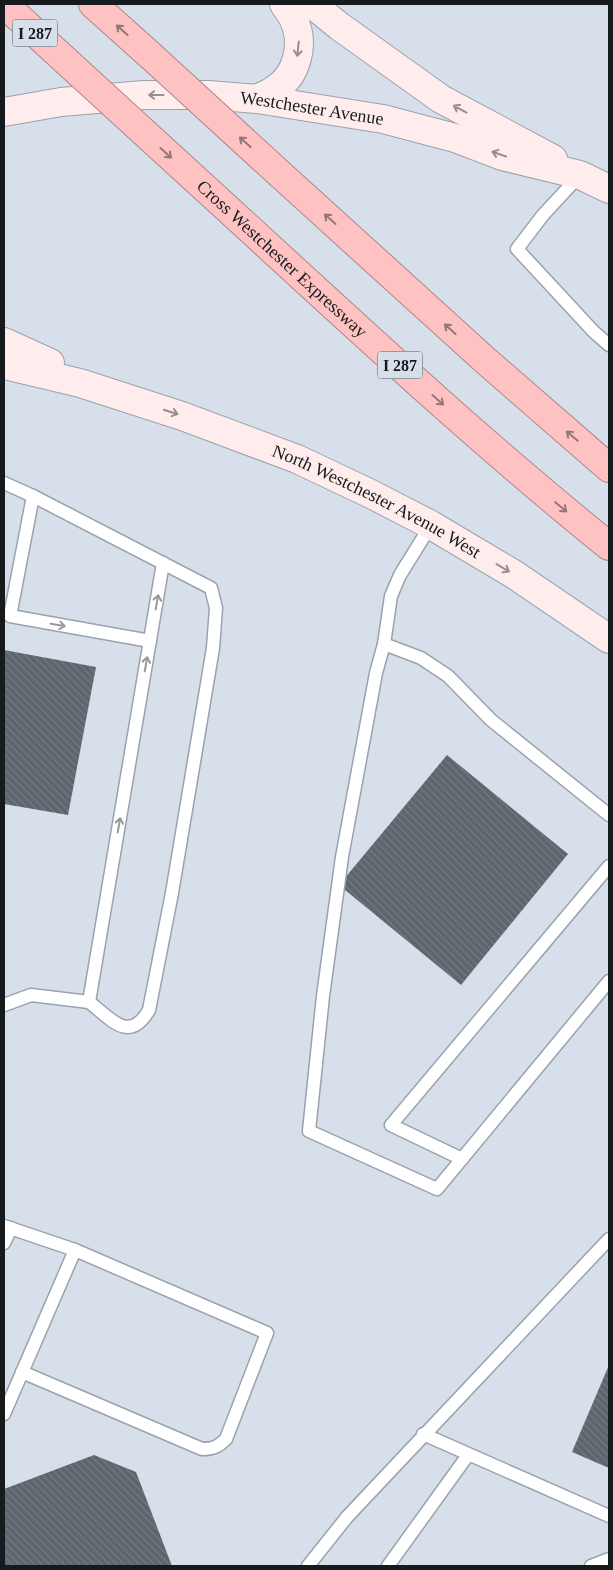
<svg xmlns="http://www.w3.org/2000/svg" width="613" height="1570" font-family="Georgia,serif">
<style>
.building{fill:url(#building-back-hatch)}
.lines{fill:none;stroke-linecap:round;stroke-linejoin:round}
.service-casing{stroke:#9aa2ac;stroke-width:15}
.secondary-casing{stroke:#9aa2ac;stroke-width:30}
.motorway-casing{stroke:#ae8789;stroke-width:30}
.service{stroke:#fff;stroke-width:12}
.secondary{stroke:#ffeded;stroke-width:28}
.motorway{stroke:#ffc2c3;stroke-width:28}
.motorway-bridge-casing{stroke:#ae8789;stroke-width:30;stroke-linecap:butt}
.motorway-bridge{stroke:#ffc2c3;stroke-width:28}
.oneway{stroke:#977678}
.oneway2{stroke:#978e8f}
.oneway3{stroke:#979899}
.labels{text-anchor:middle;stroke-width:5;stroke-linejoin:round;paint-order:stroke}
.shield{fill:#d7e0ea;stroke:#51555a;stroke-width:1}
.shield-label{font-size:16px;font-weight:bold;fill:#171a1d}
.street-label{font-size:18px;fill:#171a1d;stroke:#d7e0ea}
</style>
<defs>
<pattern id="building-back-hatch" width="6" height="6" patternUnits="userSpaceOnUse" patternTransform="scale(1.25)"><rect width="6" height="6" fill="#5d656d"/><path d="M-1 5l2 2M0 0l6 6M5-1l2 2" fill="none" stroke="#747a80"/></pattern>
</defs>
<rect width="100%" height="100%" fill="#d7e0ea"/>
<g class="building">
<polygon points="4,650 96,667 68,815 4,804"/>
<polygon points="447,755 568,854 461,985 339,885"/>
<polygon points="609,1365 609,1468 572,1452"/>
<polygon points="94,1455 136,1472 172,1566 4,1566 4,1489"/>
</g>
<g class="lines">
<g class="service-casing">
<g id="service">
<polyline points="580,175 543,215 517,249 594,332 609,345"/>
<path d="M 4,483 L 33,496 L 211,588 L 216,608 L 213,648 L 172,893 L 149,1010 C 129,1044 111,1019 89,1002"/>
<polyline points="33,496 10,616 150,641"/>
<polyline points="431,525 400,575 391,596 384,644 376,673 342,857 323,996 309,1131 437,1189 609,981"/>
<polyline points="384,644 421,658 448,676 491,720 609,815"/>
<polyline points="4,1005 31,995 89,1002 163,563"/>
<polyline points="462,1159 391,1125 609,866"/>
<path d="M 4,1226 L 75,1250 L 267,1333 L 226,1439 C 218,1447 213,1449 202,1449 L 22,1372"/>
<polyline points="4,1243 11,1228"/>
<polyline points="4,1414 75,1250"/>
<polyline points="423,1434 609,1516"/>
<polyline points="308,1566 347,1517 609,1239"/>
<polyline points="388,1566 468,1455"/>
<polyline points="591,1566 609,1559"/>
</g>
</g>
<g class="secondary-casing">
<g id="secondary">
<polyline points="312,4 339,26 441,99 553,159"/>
<path d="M 257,99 C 262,96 269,94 274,90 C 297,76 305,45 294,20 C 292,15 287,9 284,4"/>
<path id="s1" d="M 4,112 L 61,102 L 144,95 L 208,95 L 257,99 L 383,119 L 455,138 L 502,156 L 580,175 L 609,189"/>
<polyline points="4,342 50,363"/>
<path id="s2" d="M 4,365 L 80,383 L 182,416 L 297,459 L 371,494 L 431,525 L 515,575 L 609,639"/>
</g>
</g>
<g class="motorway-casing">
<g id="motorway">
<polyline points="4,4 66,61"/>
<polyline points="93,4 151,56"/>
<polyline points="281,175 486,361 609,468"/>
<path id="s3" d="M 195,179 C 331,303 466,431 609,546"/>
</g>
</g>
<use href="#service" class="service"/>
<use href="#secondary" class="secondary"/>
<use href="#motorway" class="motorway"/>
<g class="motorway-bridge-casing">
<g id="motorway-bridge">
<polyline points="151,56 281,175"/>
<polyline points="66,61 195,179"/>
</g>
</g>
<use href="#motorway-bridge" class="motorway-bridge"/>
</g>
<defs><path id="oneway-shaft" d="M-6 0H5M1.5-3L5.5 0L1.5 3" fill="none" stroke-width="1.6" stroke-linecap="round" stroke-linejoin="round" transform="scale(1.25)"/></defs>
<g class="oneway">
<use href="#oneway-shaft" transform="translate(122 30) rotate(-138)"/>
<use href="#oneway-shaft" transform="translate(245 142) rotate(-138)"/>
<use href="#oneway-shaft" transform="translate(166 153) rotate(42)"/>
<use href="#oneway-shaft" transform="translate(330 219) rotate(-138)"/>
<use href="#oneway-shaft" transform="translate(450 329) rotate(-138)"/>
<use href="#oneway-shaft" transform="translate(438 400) rotate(42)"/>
<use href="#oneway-shaft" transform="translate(572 436) rotate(-140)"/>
<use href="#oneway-shaft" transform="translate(561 507) rotate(40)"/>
</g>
<g class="oneway2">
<use href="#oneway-shaft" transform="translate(298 49) rotate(96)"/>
<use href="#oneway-shaft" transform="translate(156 95) rotate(180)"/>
<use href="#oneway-shaft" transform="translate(460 109) rotate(-152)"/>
<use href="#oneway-shaft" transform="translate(499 154) rotate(-161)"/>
<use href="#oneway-shaft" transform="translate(171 412) rotate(18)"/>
<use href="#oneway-shaft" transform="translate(503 568) rotate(31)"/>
</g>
<g class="oneway3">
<use href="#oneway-shaft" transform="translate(157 602) rotate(-80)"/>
<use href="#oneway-shaft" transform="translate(58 625) rotate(10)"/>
<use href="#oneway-shaft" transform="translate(146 664) rotate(-80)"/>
<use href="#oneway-shaft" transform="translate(119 825) rotate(-80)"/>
</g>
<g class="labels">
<g class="shield">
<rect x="12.5" y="19.5" width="45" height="27" rx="4"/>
<rect x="377.5" y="351.5" width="45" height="27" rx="4"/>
</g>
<g class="shield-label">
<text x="35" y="39">I 287</text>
<text x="400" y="371">I 287</text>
</g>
<g class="street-label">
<text dy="6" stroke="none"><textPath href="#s1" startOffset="310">Westchester Avenue</textPath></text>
<text dy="6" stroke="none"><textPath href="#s3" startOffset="118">Cross Westchester Expressway</textPath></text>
<text dy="6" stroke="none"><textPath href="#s2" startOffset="398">North Westchester Avenue West</textPath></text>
</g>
</g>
<rect width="613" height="1570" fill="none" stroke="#171a1d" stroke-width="10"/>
</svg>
